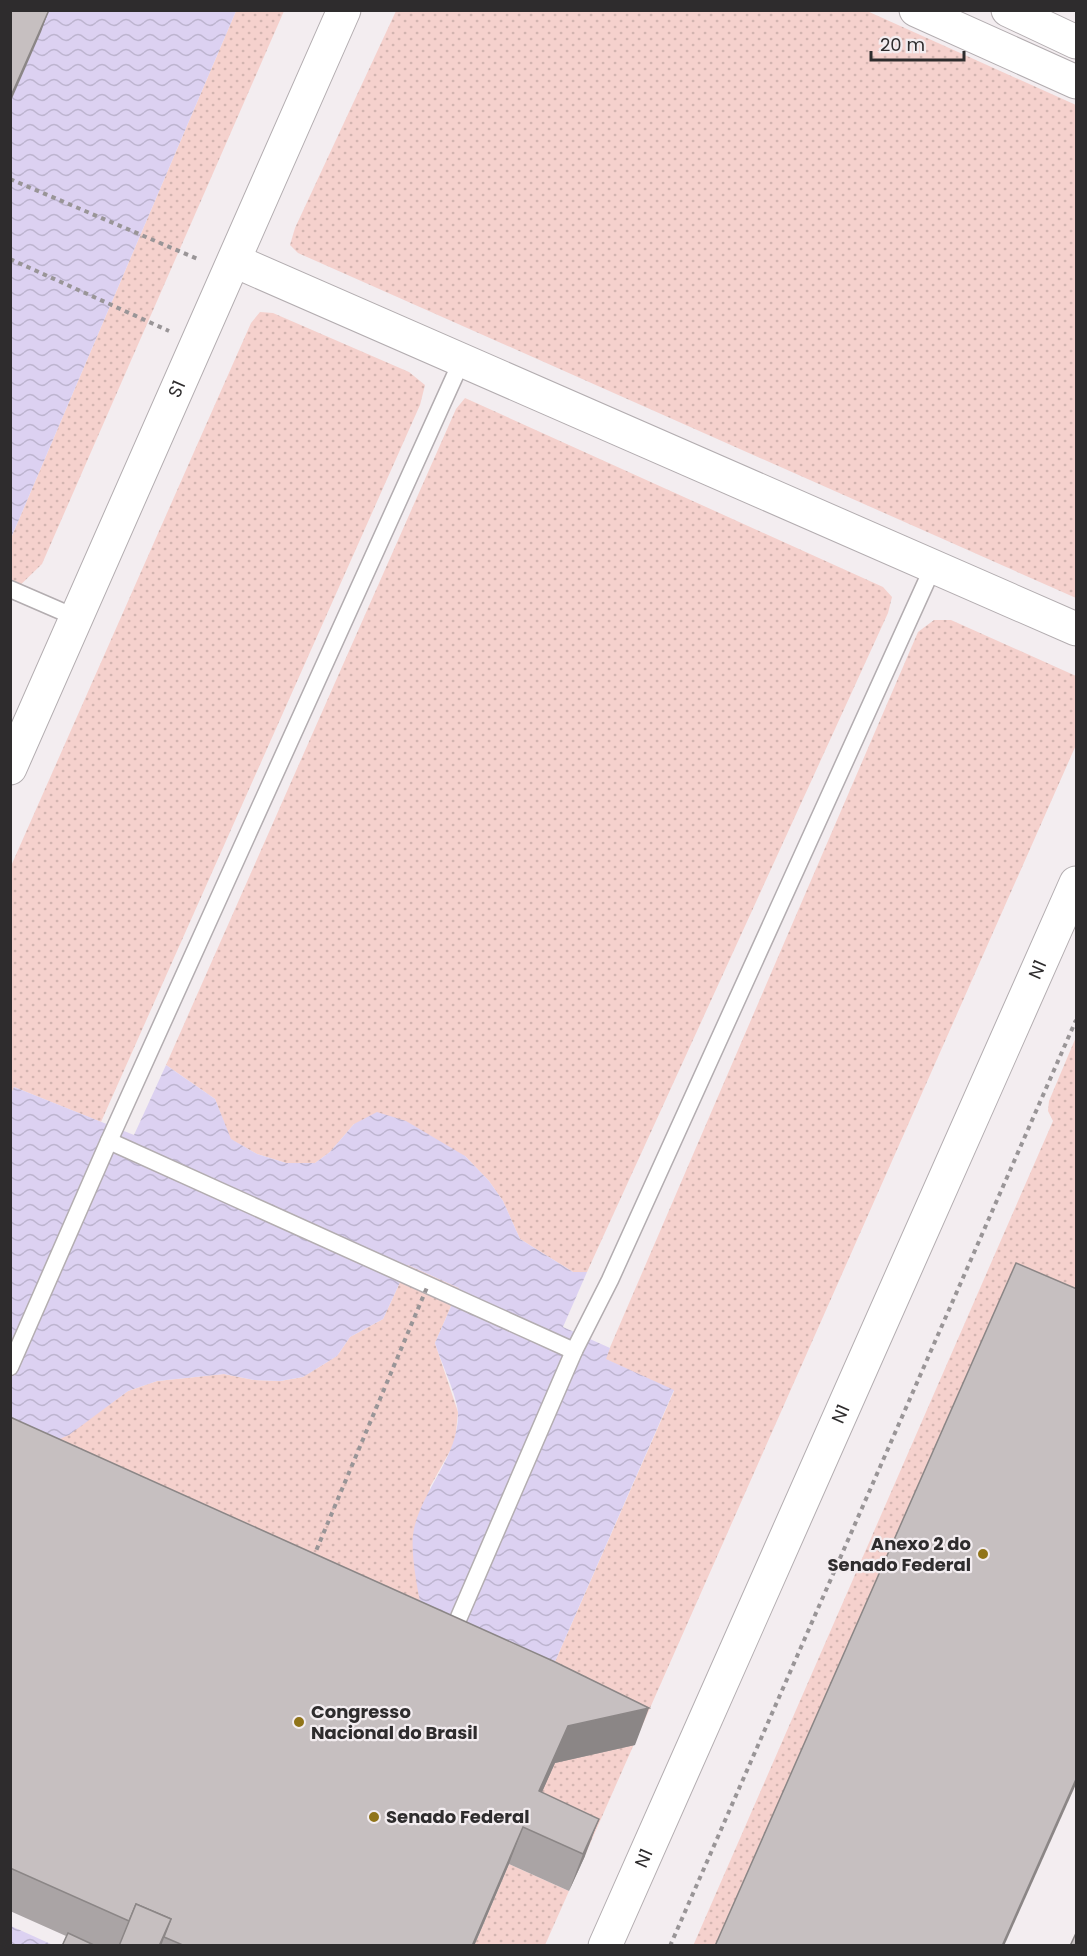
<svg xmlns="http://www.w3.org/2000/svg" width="1087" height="1956" font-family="Poppins,sans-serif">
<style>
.grass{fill:url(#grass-dots)}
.water{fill:url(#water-waves)}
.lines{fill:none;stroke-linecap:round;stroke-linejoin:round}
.service-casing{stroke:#b3adb0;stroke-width:19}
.trunk-casing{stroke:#b3adb0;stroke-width:35}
.path{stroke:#999597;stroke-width:4;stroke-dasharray:4.5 4.5;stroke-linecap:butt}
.service{stroke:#fff;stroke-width:16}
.trunk{stroke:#fff;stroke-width:33}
.path-bridge{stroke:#999597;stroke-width:4;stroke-dasharray:4.5 4.5;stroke-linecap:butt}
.wall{fill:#aaa4a5}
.shaded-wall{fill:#8b8686}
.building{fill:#c6bfc0;stroke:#8b8686;stroke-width:1.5}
.poi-dot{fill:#907419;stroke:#f3edf0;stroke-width:2}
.labels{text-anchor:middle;stroke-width:4.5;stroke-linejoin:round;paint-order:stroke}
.street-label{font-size:18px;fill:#2e2c2d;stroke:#f3edf0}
.poi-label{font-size:18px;font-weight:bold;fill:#2e2c2d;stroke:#f3edf0;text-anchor:start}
</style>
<defs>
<pattern id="grass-dots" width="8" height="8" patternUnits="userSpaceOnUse" patternTransform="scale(1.5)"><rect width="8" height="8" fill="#f5d1cd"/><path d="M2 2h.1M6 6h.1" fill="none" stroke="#d2b4b0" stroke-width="1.8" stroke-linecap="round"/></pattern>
<pattern id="water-waves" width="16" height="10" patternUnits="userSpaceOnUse" patternTransform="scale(1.5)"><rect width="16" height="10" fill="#dcd1f1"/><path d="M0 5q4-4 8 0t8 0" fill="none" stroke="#bdb4cf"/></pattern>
</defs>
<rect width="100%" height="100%" fill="#f3edf0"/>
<g class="grass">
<polygon points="236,11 284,11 42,564 11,594 11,538"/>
<polygon points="396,11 867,11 1076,105 1076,598 298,253 290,245 295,228"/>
<polygon points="260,312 273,313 409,372 425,385 420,405 101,1122 14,1087 11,1094 11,866 251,323"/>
<polygon points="465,398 883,587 892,597 888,613 587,1272 573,1272 520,1239 503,1201 489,1181 465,1156 354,1124 330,1152 315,1163 286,1163 257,1154 230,1139 215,1099 166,1065 456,409"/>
<polygon points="934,620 951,620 1076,676 1076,745 585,1855 526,1828 539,1698 674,1391 605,1359 918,632"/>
<polygon points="1076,1037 1076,1318 717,1945 693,1946 1053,1121 1048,1111 1049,1101"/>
<polygon points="408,1265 459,1288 435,1343 458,1412 455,1442 430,1487 424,1621 11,1459 107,1406 128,1391 157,1381 224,1374 254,1380 280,1381 303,1377 337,1356 350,1337 383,1319"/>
<polygon points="509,1864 569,1891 545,1945 474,1946"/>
</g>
<g class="water">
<polygon points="11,11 236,11 11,538"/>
<path d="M 166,1065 L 215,1099 L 231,1139 L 257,1154 L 286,1163 L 315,1163 L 330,1152 L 354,1124 L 377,1112 L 406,1121 L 465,1156 L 489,1181 L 503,1201 L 520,1239 L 573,1272 L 587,1272 L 563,1327 L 610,1348 L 606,1359 L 674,1390 L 539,1698 L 424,1621 C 419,1596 409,1552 414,1529 C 423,1488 459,1456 458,1413 C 458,1398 440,1360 435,1343 L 459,1288 L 408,1265 L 383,1319 L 350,1337 L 337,1356 L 303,1377 L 280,1381 L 254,1380 L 224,1374 L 157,1381 L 128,1391 L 69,1435 L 11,1459 L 11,1094 L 14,1087 L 134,1135 Z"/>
<polygon points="11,1926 53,1945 11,1945"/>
</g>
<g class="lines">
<g class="service-casing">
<g id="service">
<polyline points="10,589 77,618"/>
<polyline points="109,1141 574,1351"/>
<polyline points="10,1367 109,1141 462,360"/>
<polyline points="450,1638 574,1351 610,1280 933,567"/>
</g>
</g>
<g class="trunk-casing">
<g id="trunk">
<polyline points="916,10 1076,82"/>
<polyline points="1008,10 1076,42"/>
<polyline points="235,261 1076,629"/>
<path id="s1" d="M 10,768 L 344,10"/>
<path id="s2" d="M 605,1946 L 1076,883"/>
</g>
</g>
<g class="path">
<polyline points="10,179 200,260"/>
<polyline points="10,259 169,331"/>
<polyline points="670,1946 1076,1020"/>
</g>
<use href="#service" class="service"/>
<use href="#trunk" class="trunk"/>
<polyline class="path-bridge" points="313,1558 428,1285"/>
</g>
<polygon class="wall" points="10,1417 635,1745 555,1763 542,1792 585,1856 569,1891 509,1864 474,1946 62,1946 66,1936 10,1911"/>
<g class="shaded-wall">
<polygon points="49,10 41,32 10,103 10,98"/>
<polygon points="649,1708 635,1745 555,1763 526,1828 539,1791 568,1726"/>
<polygon points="1077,1777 1077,1782 1004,1946 1002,1946"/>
<polygon points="599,1819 585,1856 569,1891 583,1854"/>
<polygon points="523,1827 509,1864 474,1946 472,1946"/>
<polygon points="171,1919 161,1946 159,1946"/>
</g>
<g class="building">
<polygon points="10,10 49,10 10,98"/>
<polygon points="1016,1263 1077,1289 1077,1777 1002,1946 715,1946"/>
<polygon points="10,1417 553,1661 649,1708 568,1726 539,1791 599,1819 583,1854 523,1827 472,1946 185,1946 164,1937 171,1919 136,1904 129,1921 10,1868"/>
<polygon points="136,1904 171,1919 159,1946 119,1946"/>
<polygon points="1077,1931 1077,1946 1070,1946"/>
<polygon points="68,1933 96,1946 62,1946"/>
</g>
<g class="poi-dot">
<circle cx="983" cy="1554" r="6"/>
<circle cx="299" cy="1722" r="6"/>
<circle cx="374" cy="1817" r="6"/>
</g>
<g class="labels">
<g class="street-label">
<text dy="6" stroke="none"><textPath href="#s1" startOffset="414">S1</textPath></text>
<text dy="6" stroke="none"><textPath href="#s2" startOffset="1068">N1</textPath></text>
<text dy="6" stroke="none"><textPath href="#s2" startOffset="582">N1</textPath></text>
<text dy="6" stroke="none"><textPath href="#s2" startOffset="96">N1</textPath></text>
</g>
<g class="poi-label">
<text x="971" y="1550" text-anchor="end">Anexo 2 do<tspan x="971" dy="21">Senado Federal</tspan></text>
<text x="311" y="1718">Congresso<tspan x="311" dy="21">Nacional do Brasil</tspan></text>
<text x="386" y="1823">Senado Federal</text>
</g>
</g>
<rect width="1087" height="1956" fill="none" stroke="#2e2c2d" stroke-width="24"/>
<path d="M871 51v9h93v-9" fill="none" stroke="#2e2c2d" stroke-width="3"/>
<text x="880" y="51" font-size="18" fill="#2e2c2d" stroke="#f3edf0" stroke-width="4.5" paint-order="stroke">20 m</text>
</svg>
